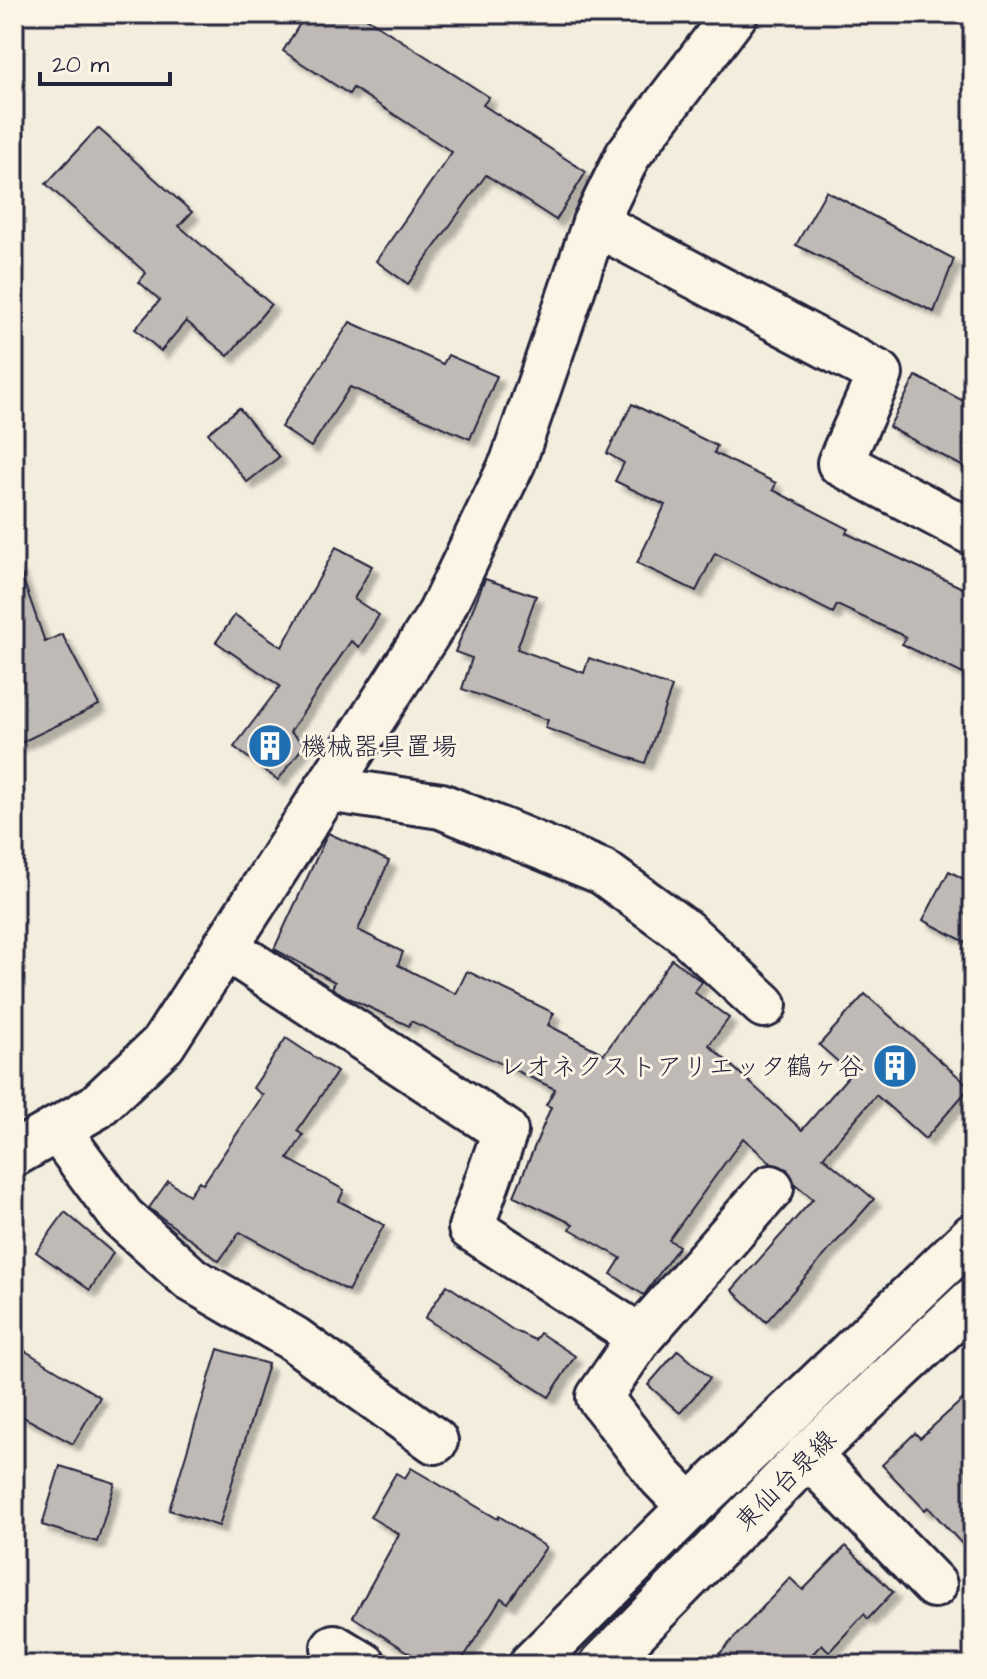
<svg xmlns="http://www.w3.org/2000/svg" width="987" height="1679" font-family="'Architects Daughter','Klee One',sans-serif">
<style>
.building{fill:#bfbab6;stroke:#22223b;stroke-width:2;filter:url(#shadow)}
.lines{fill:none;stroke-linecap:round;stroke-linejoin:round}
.street-casing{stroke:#22223b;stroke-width:50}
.secondary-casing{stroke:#22223b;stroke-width:50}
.street{stroke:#fcf5e5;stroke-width:44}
.secondary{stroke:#fcf5e5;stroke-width:44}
.labels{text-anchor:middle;stroke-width:6;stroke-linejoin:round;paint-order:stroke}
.poi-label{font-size:26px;fill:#22223b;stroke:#fcf5e5;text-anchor:start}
.street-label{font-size:26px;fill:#22223b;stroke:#fcf5e5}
</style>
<defs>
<filter id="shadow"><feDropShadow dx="7" dy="7" stdDeviation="2" flood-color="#0004"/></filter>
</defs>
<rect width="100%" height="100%" fill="#f3edde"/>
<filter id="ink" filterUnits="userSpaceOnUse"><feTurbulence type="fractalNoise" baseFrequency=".0125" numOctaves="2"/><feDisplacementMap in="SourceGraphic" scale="16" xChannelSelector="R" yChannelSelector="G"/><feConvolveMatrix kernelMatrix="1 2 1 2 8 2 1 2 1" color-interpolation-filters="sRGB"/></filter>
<g filter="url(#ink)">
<g class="building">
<polygon points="306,14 360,14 489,97 483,105 586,172 556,220 486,175 408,284 376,261 452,152 353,88 349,94 283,51"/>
<polygon points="98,128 192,212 179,226 271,304 228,356 186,321 161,351 135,329 160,300 139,282 146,273 46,184"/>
<polygon points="826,191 954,259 934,312 796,245"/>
<polygon points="350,322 443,364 448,355 497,376 470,439 350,387 311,447 281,427"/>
<polygon points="916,376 973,406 973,472 889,427"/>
<polygon points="632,404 717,446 714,453 776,483 773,490 849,529 846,533 973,593 973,679 902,644 906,637 837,605 833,613 715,553 696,591 637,563 665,505 615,481 624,463 607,453"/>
<polygon points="239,408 279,457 247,482 208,433"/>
<polygon points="336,547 372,566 354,599 379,615 359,647 351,641 290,732 305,744 278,780 234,747 280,686 216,642 235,615 282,647"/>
<polygon points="19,568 45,642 62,634 99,705 14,746 14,569"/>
<polygon points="485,579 536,596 517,649 584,673 589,658 672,687 645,763 545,728 548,720 462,689 472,658 455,652"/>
<polygon points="328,833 389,861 358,930 403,952 398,965 456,994 467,971 554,1013 548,1025 604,1054 672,959 702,982 694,992 729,1018 709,1045 802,1130 851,1073 819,1045 865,994 970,1087 925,1139 876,1095 823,1157 874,1199 766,1322 732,1290 813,1199 795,1184 787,1169 772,1164 743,1138 669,1240 679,1246 644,1295 611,1274 621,1258 570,1229 573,1224 514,1196 551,1107 546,1105 555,1089 411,1021 409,1026 347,997 332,988 335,982 274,949"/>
<polygon points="949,871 973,884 973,946 923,920"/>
<polygon points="286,1038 337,1072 297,1131 303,1135 288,1159 344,1190 339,1201 384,1225 348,1291 240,1232 219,1261 149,1208 168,1181 189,1195 199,1181 203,1184 263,1095 253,1088"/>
<polygon points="65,1212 113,1253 90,1290 36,1252"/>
<polygon points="447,1285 513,1330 535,1340 540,1333 575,1356 549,1397 425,1318"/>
<polygon points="14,1344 100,1397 73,1444 14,1412"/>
<polygon points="218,1349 268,1364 219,1526 169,1510"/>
<polygon points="678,1350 710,1378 680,1413 648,1385"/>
<polygon points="973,1390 973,1556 928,1507 925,1510 882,1465 915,1433 920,1438"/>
<polygon points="60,1466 115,1483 97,1542 42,1525"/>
<polygon points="411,1468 498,1519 499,1516 546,1547 508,1603 501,1598 459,1665 429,1665 353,1617 399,1534 370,1517 396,1473 405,1478"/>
<polygon points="846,1546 893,1592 868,1619 864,1614 829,1652 822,1644 802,1665 709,1665 790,1578 803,1590"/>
</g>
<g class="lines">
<g class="street-casing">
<g id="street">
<polyline points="595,223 880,374 840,463 973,533"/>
<polyline points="327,789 441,806 603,872 684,931 764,1005"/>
<polyline points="225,947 505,1131 471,1228 640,1337"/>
<polyline points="57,1129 122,1217 191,1279 294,1339 435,1441"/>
<polyline points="14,1154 96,1107 163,1044 440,614 513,462 595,223 628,155 735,14"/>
<polyline points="808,1455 934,1585"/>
<polyline points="690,1507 661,1477 599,1397 640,1337 771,1188"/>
<polyline points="334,1647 364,1665"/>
</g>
</g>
<g class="secondary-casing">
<g id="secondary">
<polyline points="531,1665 690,1507 973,1236"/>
<polyline points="602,1665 808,1455 973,1300"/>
</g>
</g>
<use href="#street" class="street"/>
<use href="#secondary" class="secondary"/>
</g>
</g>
<defs>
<g id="building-disc" transform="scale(2.3)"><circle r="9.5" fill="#1f6fb2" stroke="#fcf5e5"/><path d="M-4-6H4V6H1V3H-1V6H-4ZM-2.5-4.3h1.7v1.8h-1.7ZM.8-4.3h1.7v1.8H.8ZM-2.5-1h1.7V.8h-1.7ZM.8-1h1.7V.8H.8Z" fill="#fff"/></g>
</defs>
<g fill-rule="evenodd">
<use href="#building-disc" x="270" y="746"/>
<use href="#building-disc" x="895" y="1066"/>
</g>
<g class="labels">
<g class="poi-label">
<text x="301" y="755">機械器具置場</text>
<text x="864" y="1075" text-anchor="end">レオネクストアリエッタ鶴ヶ谷</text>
</g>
<g class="street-label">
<text transform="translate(785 1480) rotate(-45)" y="9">東仙台泉線</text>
</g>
</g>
<rect width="987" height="1679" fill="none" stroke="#fcf5e5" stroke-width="48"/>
<rect x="24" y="24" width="939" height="1631" fill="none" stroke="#22223b" stroke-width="3" filter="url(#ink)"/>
<path d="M40 72v12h130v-12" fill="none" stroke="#22223b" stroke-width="4"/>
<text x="52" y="72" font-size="24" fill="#22223b" stroke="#fcf5e5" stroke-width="6" paint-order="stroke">20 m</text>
</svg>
